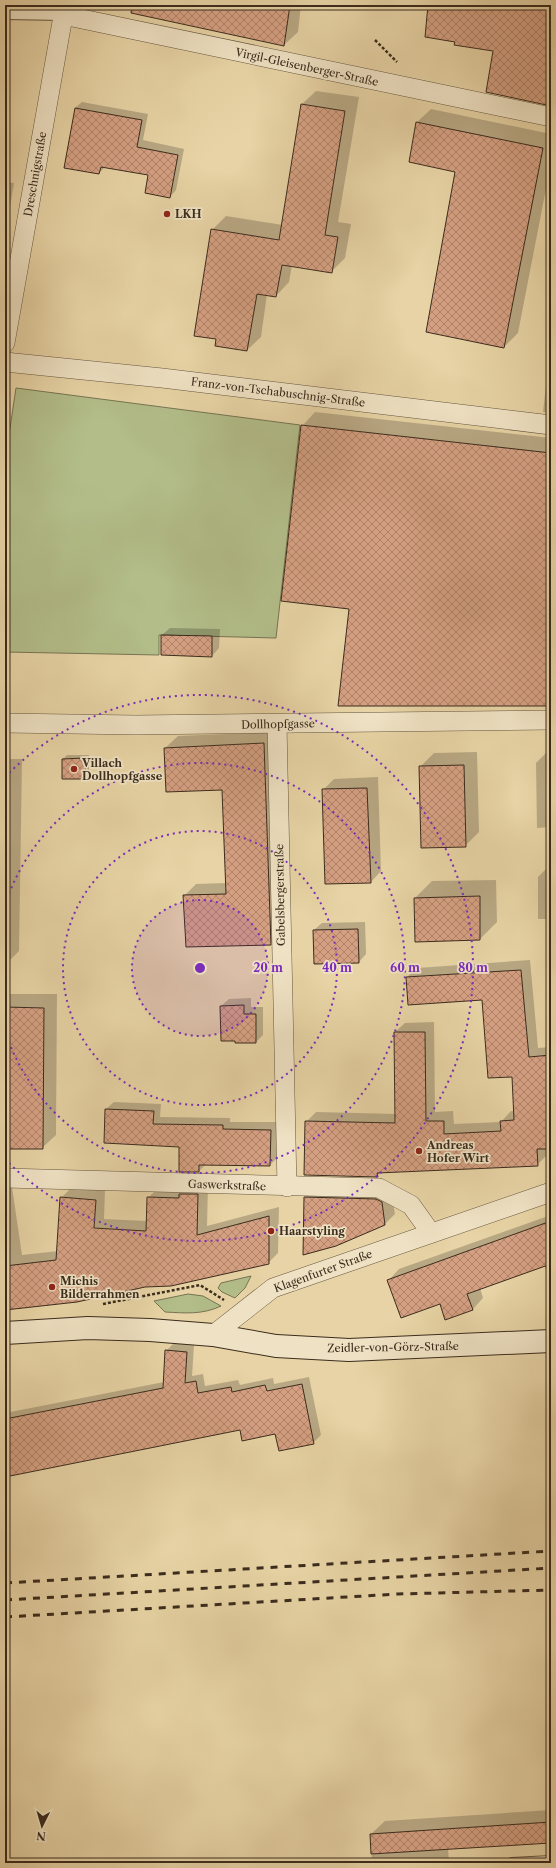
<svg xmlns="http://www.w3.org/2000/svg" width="556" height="1868" font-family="'Libre Caslon Text',serif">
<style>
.green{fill:#b2bd89;stroke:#767453}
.shadow{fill:#0003}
.building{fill:url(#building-cross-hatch);stroke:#3b2c1d}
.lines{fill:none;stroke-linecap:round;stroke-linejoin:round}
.lane-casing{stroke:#66563f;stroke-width:12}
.street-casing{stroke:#66563f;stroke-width:20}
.secondary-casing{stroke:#3b2c1d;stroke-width:24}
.path{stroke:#3b2c1d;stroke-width:2.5;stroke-dasharray:3 2;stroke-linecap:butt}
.lane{stroke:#efe2c4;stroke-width:10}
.street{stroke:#efe2c4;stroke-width:19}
.secondary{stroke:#efe2c4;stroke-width:22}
.rail{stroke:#3b2c1d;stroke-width:3;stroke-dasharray:7 7;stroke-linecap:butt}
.ring{fill:none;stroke:#7b2cbf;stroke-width:2;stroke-dasharray:2 4}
.poi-dot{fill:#8f2418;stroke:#efe2c4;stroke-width:1.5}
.labels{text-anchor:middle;stroke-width:3.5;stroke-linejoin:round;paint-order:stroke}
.street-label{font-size:11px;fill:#3b2c1d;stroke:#efe2c4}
.poi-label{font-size:11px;font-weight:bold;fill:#3b2c1d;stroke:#efe2c4;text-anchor:start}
.centre{fill:#7b2cbf;stroke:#efe2c4;stroke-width:2}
.ring-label{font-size:12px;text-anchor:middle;font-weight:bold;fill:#7b2cbf;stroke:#efe2c4;stroke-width:3.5;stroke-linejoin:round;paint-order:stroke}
</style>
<defs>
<pattern id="building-cross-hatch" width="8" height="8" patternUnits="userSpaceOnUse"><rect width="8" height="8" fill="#d5a082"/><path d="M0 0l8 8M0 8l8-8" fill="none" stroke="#ae836a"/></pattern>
</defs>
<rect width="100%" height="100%" fill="#e7d3a5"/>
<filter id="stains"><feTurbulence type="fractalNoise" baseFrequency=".005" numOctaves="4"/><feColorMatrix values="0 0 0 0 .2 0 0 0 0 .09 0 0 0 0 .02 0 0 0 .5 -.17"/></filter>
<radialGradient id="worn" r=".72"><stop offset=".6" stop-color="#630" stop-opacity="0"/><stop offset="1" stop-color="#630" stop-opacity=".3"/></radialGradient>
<g class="green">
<polygon points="16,388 300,425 276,638 159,635 159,655 5,652 5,461"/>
<polygon points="251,1276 245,1288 235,1298 222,1292 218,1288 221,1283"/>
<path d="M 188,1294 L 203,1296 L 221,1306 C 202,1315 185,1313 165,1312 L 154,1301 Z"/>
</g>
<g class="shadow">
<polygon points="133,5 301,5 298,32 284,45"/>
<polygon points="316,91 359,97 338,222 351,224 345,258 331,272 292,265 289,282 276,296 267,294 261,337 247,350 217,339 212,230 226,216 283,225 302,104"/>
<polygon points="82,102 148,114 143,140 184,149 176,190 170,197 149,174 106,166 99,173 75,108"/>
<polygon points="431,109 551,134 551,163 518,333 504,347 456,171 417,122"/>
<polygon points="5,182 14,183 5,236"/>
<polygon points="551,340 551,413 543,412"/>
<polygon points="315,412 551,438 551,705 350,608 302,426"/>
<polygon points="170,628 220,629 219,648 212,656 162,635"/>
<polygon points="276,732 283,932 270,944 184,896 196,884 226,883 223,789 165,748 178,736"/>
<polygon points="551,748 551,827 537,828 536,763"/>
<polygon points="477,752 479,832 465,846 420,767 434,753"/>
<polygon points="67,755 89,755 89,774 85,778 63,778 63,759"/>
<polygon points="5,759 22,759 19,951 8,962 5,962"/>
<polygon points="378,777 381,871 371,882 323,790 334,779"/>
<polygon points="551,864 551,919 538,919 538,877"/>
<polygon points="496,880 497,922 480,939 416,941 415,898 432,881"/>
<polygon points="365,922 366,954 359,962 314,930 322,923"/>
<polygon points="530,960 538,1048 551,1047 551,1148 547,1148 547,1155 537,1165 381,1172 377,1176 306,1122 316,1112 396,1114 395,1032 405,1023 434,1022 435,1112 453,1111 454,1124 501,1122 511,1111 515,1111 513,1076 483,999 407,977 417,968"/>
<polygon points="6,994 57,994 56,1135 42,1148 5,1148"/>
<polygon points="251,998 251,1007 263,1007 263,1035 256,1042 221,1006 229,999"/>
<polygon points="114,1102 161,1104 160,1117 230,1118 230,1122 278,1122 277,1158 270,1165 206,1164 199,1171 180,1146 106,1109"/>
<polygon points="208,1185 207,1226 279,1207 278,1253 268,1263 145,1286 5,1310 5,1188 12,1187 22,1255 58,1251 61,1198 71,1188 105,1190 104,1219 147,1221 148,1198 158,1188"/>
<polygon points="315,1188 391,1192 395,1214 385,1224 305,1197"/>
<polygon points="551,1215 551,1281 544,1265 480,1288 483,1298 473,1309 440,1303 389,1280 399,1269"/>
<polygon points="174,1343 194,1345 192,1376 203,1374 205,1386 238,1380 240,1385 273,1378 274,1384 309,1377 321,1435 313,1443 276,1433 241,1429 5,1476 5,1413 164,1382 166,1351"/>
<polygon points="551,1810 551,1842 448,1848 449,1863 372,1863 371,1834 385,1821"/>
</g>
<g class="building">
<polygon points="132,5 290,5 284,46 131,13"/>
<polygon points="428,5 551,5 551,106 486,92 493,51 454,45 455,42 425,37"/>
<polygon points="301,104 345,111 325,235 338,237 332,273 282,265 276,297 257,294 247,351 215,346 216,339 194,336 211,229 279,240"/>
<polygon points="75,108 142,120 137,147 178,155 170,198 145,193 148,175 101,167 99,174 64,168"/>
<polygon points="416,122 543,148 504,348 426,332 455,172 409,162"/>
<polygon points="301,425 551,453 551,706 338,706 349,609 281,601"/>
<polygon points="161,635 212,636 212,657 161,655"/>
<polygon points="264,743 271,945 186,947 183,895 226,894 222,790 166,792 164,748"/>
<polygon points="85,758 86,779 62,779 62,759"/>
<polygon points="464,765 466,847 421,848 419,766"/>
<polygon points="367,788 371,883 325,884 322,789"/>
<polygon points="480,896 480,940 415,942 414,898"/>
<polygon points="358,929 359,963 314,964 313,930"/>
<polygon points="521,970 529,1057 551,1055 551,1149 537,1149 538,1166 377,1173 378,1177 304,1175 305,1121 395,1123 394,1032 425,1032 426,1121 444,1121 444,1134 501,1131 500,1121 514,1120 512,1077 488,1078 482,1000 408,1005 406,977"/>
<polygon points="244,1005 244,1014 256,1014 256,1043 235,1043 235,1041 221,1041 220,1006"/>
<polygon points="5,1007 44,1008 43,1149 5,1149"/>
<polygon points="105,1109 154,1111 153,1124 223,1125 223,1129 271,1130 270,1166 199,1165 199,1172 179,1172 179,1147 104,1143"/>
<polygon points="179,1194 198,1194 197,1235 269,1216 269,1264 171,1286 145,1287 77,1302 5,1310 5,1266 56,1260 60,1197 96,1200 94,1228 146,1231 147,1197 179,1198"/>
<polygon points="304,1197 376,1199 382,1202 385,1225 336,1246 303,1255"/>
<polygon points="551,1221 551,1264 467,1294 473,1310 445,1320 440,1304 401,1318 387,1280"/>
<polygon points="165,1350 187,1352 185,1383 196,1381 198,1393 231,1387 232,1392 265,1385 267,1391 302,1384 314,1444 279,1451 275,1434 242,1441 240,1430 5,1477 5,1419 163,1388"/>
<polygon points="551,1822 551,1843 371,1854 370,1834"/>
</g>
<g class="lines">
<g class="lane-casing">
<g id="lane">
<polyline points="5,14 63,15"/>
<polyline points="512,1863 551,1861"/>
</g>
</g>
<g class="street-casing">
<g id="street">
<polyline points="63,15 551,117"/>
<polyline points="5,343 65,5"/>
<polyline points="5,362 162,378 551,425"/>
<polyline points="5,723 136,725 551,720"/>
<polyline points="277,724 287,1187"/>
<polyline points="5,1178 379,1188 411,1205 431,1233"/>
<polyline points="213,1335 273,1288 551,1192"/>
</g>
</g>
<g class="secondary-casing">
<polyline id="secondary" points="5,1333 88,1328 150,1330 213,1335 276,1346 349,1350 551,1341"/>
</g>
<g class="path">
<polyline points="375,40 397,62"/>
<polyline points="103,1304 200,1285 224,1300"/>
</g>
<use href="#lane" class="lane"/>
<use href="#street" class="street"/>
<use href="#secondary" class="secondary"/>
<g class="rail">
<polyline points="5,1583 551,1551"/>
<polyline points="5,1600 551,1568"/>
<polyline points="5,1617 398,1594 551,1590"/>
</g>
</g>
<circle cx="200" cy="968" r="68" fill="#7b2cbf" fill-opacity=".12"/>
<g class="ring">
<circle cx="200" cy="968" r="68"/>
<circle cx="200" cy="968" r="137"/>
<path d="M5 905A205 205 0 1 1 5 1031"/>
<path d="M5 777A273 273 0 1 1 5 1159"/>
</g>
<g class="poi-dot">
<circle cx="167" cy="214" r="4"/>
<circle cx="74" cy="769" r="4"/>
<circle cx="419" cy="1151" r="4"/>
<circle cx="271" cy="1231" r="4"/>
<circle cx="52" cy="1287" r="4"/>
</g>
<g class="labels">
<g class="street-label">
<text transform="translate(307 67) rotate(12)" y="4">Virgil-Gleisenberger-Straße</text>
<text transform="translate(35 174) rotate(-80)" y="4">Dreschnigstraße</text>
<text transform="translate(278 392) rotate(7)" y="4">Franz-von-Tschabuschnig-Straße</text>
<text transform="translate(278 724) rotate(-1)" y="4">Dollhopfgasse</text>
<text transform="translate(280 895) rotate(-91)" y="4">Gabelsbergerstraße</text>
<text transform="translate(227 1185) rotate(2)" y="4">Gaswerkstraße</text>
<text transform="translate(323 1271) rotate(-20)" y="4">Klagenfurter Straße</text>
<text transform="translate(393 1347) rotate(-1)" y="4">Zeidler-von-Görz-Straße</text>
</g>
<g class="poi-label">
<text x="175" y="218">LKH</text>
<text x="82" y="767">Villach<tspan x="82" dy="13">Dollhopfgasse</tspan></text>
<text x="427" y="1149">Andreas<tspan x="427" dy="13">Hofer Wirt</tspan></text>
<text x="279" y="1235">Haarstyling</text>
<text x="60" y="1285">Michis<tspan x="60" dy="13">Bilderrahmen</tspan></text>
</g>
</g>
<circle cx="200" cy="968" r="6" class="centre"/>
<g class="ring-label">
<text x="268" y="972">20 m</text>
<text x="337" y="972">40 m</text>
<text x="405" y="972">60 m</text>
<text x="473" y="972">80 m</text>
</g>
<rect width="556" height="1868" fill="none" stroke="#e7d3a5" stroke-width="20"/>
<rect x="6" y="6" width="544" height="1856" fill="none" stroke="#3b2c1d" stroke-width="2"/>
<rect x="10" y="10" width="536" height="1848" fill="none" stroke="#3b2c1d"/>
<g transform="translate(42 1826) rotate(185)" stroke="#efe2c4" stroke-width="3" paint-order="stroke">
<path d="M0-3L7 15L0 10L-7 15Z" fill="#3b2c1d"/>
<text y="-6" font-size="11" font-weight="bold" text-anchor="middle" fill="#3b2c1d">N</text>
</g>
<rect width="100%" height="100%" filter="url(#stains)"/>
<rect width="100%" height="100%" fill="url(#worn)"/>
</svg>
